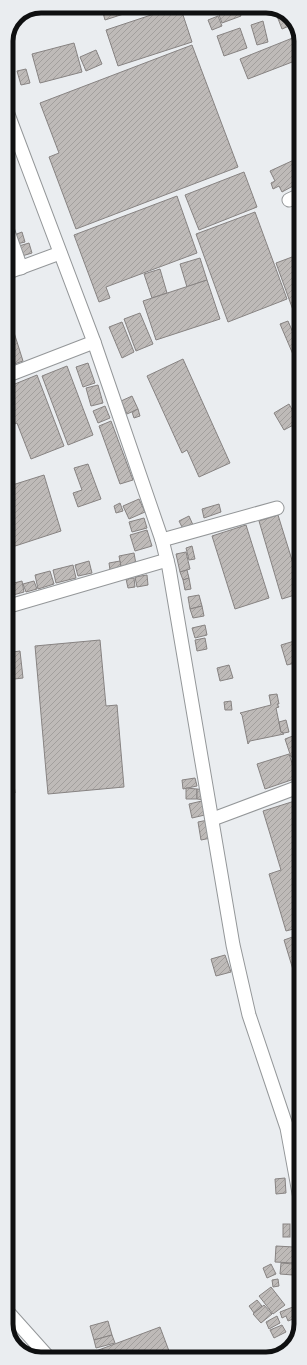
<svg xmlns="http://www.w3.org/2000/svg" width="307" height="1365" font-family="Manrope,sans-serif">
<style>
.building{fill:url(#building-hatch);stroke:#878382}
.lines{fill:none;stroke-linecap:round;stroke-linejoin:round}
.minor-casing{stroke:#949799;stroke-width:15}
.minor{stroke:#fff;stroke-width:13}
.rim{fill:none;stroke:#0f1011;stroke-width:5}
</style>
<defs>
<pattern id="building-hatch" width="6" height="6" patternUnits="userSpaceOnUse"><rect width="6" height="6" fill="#bebab8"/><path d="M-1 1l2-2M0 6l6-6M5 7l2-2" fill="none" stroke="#a29f9d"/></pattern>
</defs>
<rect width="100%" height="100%" fill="#eaedf0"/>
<g class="building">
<polygon points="101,6 135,6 136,10 105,20"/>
<polygon points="162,6 180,6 192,42 118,66 106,30 163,11"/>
<polygon points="221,6 236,6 224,12"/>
<polygon points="263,6 243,14 240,7 242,6"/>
<polygon points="238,8 241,16 222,23 219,15"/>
<polygon points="285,13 289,15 294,24 282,29 277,16"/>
<polygon points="218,16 222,26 212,30 208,20"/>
<polygon points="263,21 268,42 257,45 251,25"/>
<polygon points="240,28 247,48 224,56 217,36"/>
<polygon points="300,35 300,59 248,79 240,59"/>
<polygon points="74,43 82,72 40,83 32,54"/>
<polygon points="192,45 238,167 76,229 49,157 59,153 40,103"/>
<polygon points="96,50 102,64 86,71 80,57"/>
<polygon points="26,69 30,83 21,85 17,71"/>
<polygon points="296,159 300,168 300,192 297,194 293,186 282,192 279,186 273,189 271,183 275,181 270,171"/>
<polygon points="244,172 257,207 199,230 185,195"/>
<polygon points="177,196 197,253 106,287 110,298 99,302 74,235"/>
<polygon points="255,212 287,299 228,322 196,234"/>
<polygon points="22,232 25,242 17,244 14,235"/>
<polygon points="29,243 32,253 22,256 19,246"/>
<polygon points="300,254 301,308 293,310 276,263"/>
<polygon points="200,258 207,280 187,287 180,264"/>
<polygon points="160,269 167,293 152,298 144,274"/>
<polygon points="207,280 220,319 156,340 143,301"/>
<polygon points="6,307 23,361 6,367"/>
<polygon points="140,313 153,344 136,351 124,319"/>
<polygon points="288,321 300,349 292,352 280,324"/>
<polygon points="122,322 134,352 122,358 109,327"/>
<polygon points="301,348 301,373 300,373 292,352"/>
<polygon points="183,359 230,463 199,477 187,450 182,453 147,376"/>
<polygon points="88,363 95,383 83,387 76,367"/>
<polygon points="67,366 93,435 68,445 42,376"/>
<polygon points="37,375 64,446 31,459 17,423 6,428 6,398 14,395 10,386"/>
<polygon points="98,385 103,403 91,406 86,388"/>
<polygon points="132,396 138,409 127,414 121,401"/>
<polygon points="289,404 299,422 284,430 274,413"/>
<polygon points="105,406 110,418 98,423 93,411"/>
<polygon points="138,409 140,416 134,418 132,412"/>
<polygon points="111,421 133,480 120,484 99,426"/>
<polygon points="88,464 101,499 78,507 73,493 82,490 74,468"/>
<polygon points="44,475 61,531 6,549 6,487"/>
<polygon points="139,499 145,512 129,519 123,506"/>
<polygon points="120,503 123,511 116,513 114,506"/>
<polygon points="219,504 221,512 204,518 202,509"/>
<polygon points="278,515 301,589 301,593 282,599 259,521"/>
<polygon points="189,516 193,525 183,529 179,521"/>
<polygon points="144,518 147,528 132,532 129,522"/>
<polygon points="246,525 269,598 235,609 212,536"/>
<polygon points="147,530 152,546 135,551 130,535"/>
<polygon points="192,546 195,559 189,560 186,548"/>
<polygon points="186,552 190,569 180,572 176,554"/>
<polygon points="134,553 136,564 121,567 119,556"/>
<polygon points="89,561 92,573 78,576 75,565"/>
<polygon points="120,561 121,567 110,570 109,563"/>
<polygon points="73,565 76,578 56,583 53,570"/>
<polygon points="187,570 189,578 183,580 180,572"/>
<polygon points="50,571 54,584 38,589 35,575"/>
<polygon points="147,575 148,585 137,587 135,577"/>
<polygon points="134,578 135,587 128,588 126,579"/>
<polygon points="189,578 191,589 185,590 183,580"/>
<polygon points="22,581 24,592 13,595 10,584"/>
<polygon points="34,581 37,589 26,592 23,584"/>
<polygon points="10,584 13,595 6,597 6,585"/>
<polygon points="199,595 202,606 190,609 188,597"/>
<polygon points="202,606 204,616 193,618 190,609"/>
<polygon points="205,625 207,635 195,638 192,628"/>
<polygon points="205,638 207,649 197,651 195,640"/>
<polygon points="301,639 301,674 299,674 295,663 287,665 281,645"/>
<polygon points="100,640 106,706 117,705 124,787 48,794 35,646"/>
<polygon points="20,651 23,678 6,680 6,653"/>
<polygon points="229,665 233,678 220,681 217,668"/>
<polygon points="277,694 279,704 277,704 279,707 276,708 281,732 284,734 250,741 248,744 242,715 240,713 271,705 269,695"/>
<polygon points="231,701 232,710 225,710 224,702"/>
<polygon points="6,708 15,793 6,794"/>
<polygon points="286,720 289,732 284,733 281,732 279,722"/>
<polygon points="301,728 301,754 291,757 285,739 298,734 296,730"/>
<polygon points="289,754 297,778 265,789 257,764"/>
<polygon points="195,778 197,786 183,789 182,780"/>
<polygon points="186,788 197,789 197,799 186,799"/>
<polygon points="197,789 206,790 205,800 197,799"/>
<polygon points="301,799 301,927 286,931 269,874 281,870 263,811"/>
<polygon points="206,800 209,814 192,818 189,804"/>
<polygon points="208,820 211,838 201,840 198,822"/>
<polygon points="301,934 301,996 284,940"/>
<polygon points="225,955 231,972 216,976 211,959"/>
<polygon points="285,1178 286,1193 276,1194 275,1179"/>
<rect x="283" y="1224" width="7" height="13"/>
<polygon points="276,1246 294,1247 294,1263 275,1262"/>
<polygon points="281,1263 294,1264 293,1275 280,1274"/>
<polygon points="271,1264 276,1274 267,1278 263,1268"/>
<polygon points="278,1279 279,1286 273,1287 272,1280"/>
<polygon points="271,1287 285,1305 273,1314 259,1296"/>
<polygon points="257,1300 262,1306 254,1313 249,1306"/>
<polygon points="264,1305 272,1314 261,1323 253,1314"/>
<polygon points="298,1305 301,1316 288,1321 286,1316 282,1318 280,1312"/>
<polygon points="277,1316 280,1323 269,1329 266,1322"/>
<polygon points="108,1321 112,1335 94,1340 90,1326"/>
<polygon points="282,1325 286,1332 274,1338 270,1330"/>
<polygon points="160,1327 172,1359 90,1359 88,1354"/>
<polygon points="112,1335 115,1343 96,1348 94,1340"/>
</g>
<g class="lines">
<g class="minor-casing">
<g id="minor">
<polyline points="6,109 94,342 162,540 169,568 233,945 249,1015 287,1128 301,1204"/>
<polyline points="289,200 300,195"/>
<polyline points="6,226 21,268"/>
<polyline points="6,273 60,253"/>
<polyline points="6,376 94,342"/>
<polyline points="162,540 277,508"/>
<polyline points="6,607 167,560"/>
<polyline points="213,819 301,786"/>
<polyline points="7,1311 50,1359"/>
</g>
</g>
<use href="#minor" class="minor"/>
</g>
<path d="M0 0H307V1365H0ZM41 13H266A28 28 0 0 1 294 41V1324A28 28 0 0 1 266 1352H41A28 28 0 0 1 13 1324V41A28 28 0 0 1 41 13Z" fill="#eaedf0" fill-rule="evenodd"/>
<path class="rim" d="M41 13H266A28 28 0 0 1 294 41V1324A28 28 0 0 1 266 1352H41A28 28 0 0 1 13 1324V41A28 28 0 0 1 41 13Z"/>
</svg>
